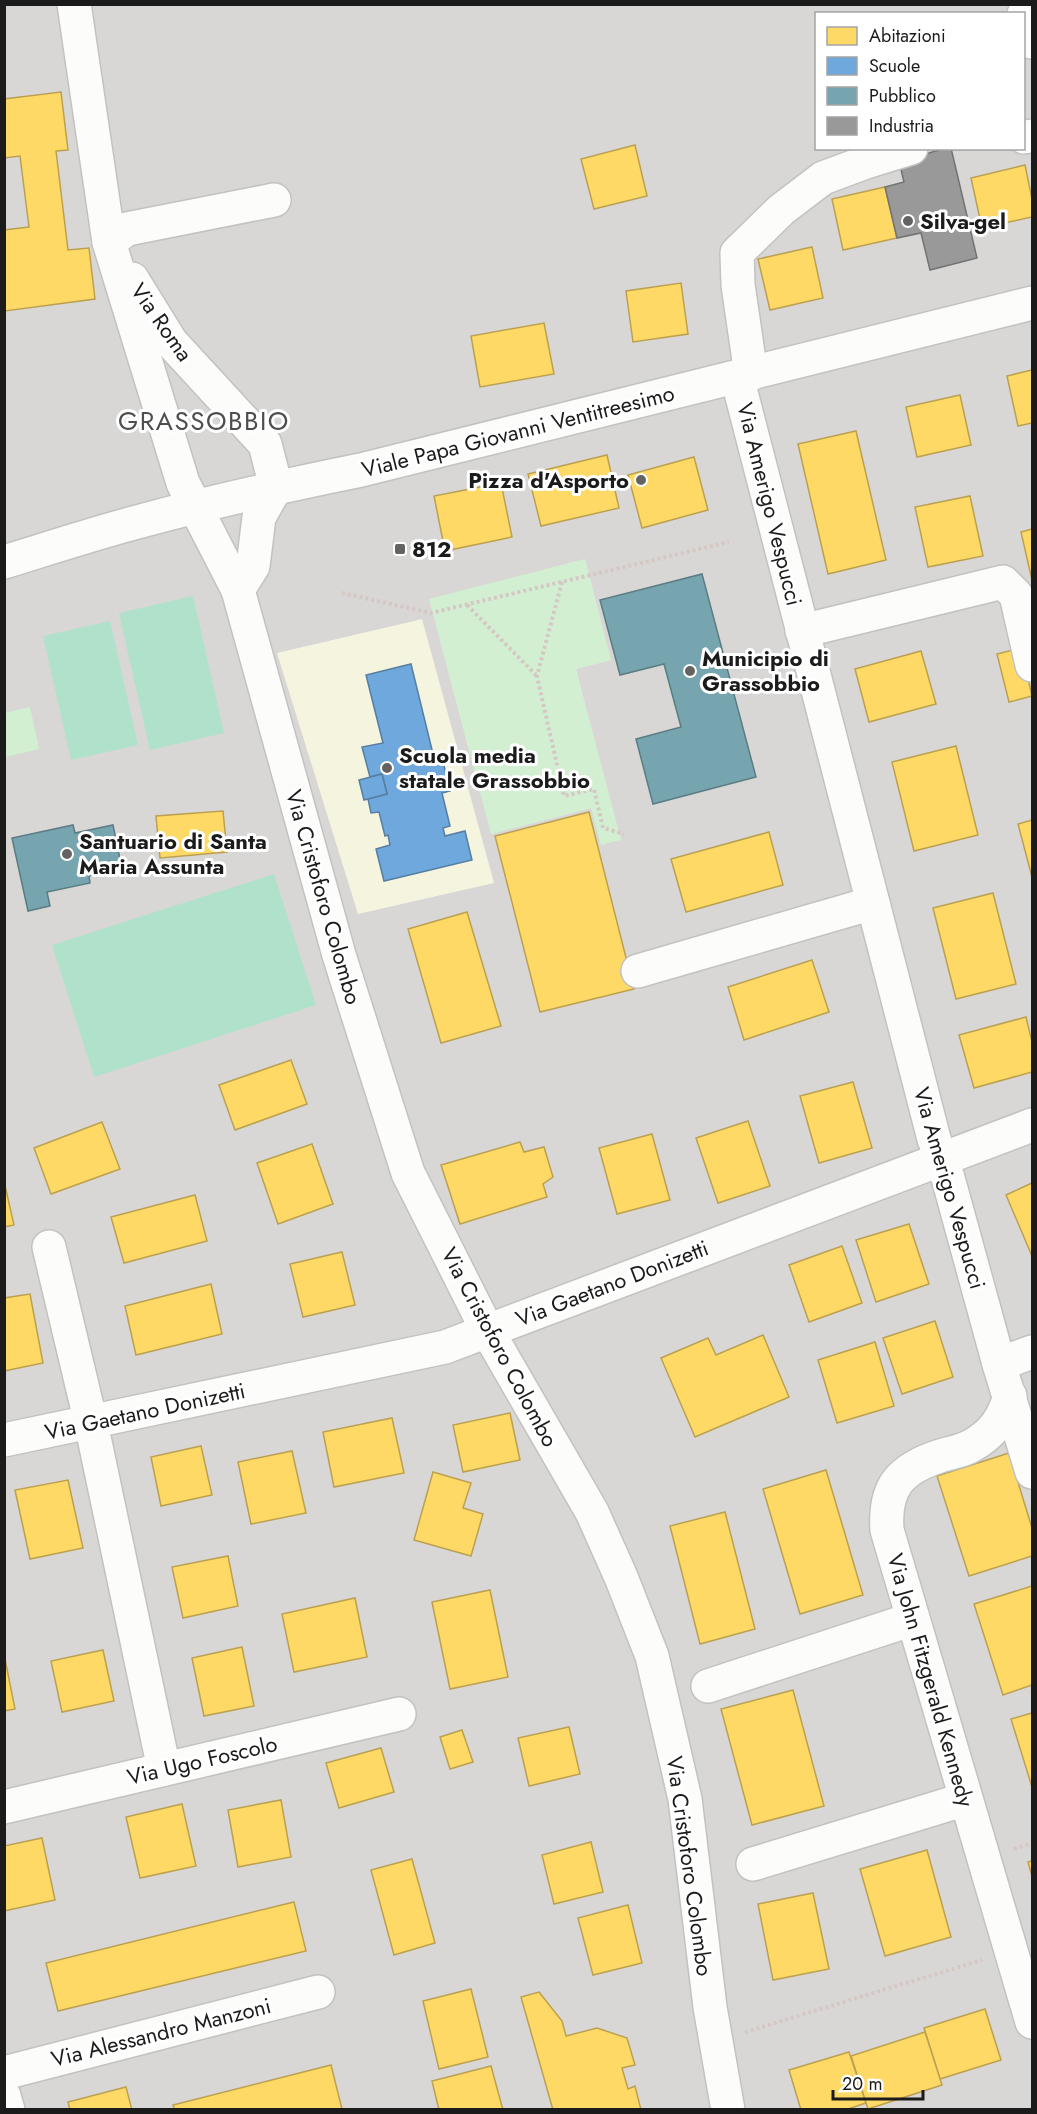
<svg xmlns="http://www.w3.org/2000/svg" width="1037" height="2114" font-family="Jost,sans-serif">
<style>
.residential{fill:#d9d7d5;fill-rule:evenodd}
.education{fill:#f5f4de}
.religious{fill:#d8d7d5}
.park{fill:#d2f0d1}
.pitch{fill:#b0e1cb}
.homes{fill:#ffd966;stroke:#bba050;stroke-width:1.5}
.schools{fill:#6fa8dc;stroke:#567ea2;stroke-width:1.5}
.public{fill:#76a5af;stroke:#5b7c83;stroke-width:1.5}
.industry{fill:#999;stroke:#737373;stroke-width:1.5}
.lines{fill:none;stroke-linecap:round;stroke-linejoin:round}
.street-casing{stroke:#c2c2c0;stroke-width:36}
.path{stroke:#d5c7c4;stroke-width:4;stroke-dasharray:3 3;stroke-linecap:butt}
.street{stroke:#fcfcfb;stroke-width:33}
.poi-dot{fill:#636361;stroke:#fff;stroke-width:2}
.labels{text-anchor:middle;stroke-width:6;stroke-linejoin:round;paint-order:stroke}
.poi-label{font-size:22px;font-weight:bold;fill:#1b1b1b;stroke:#fff;text-anchor:start}
.street-label{font-size:22px;fill:#1b1b1b;stroke:#fff}
.quarter-label{font-size:26px;letter-spacing:1.5px;fill:#4e4e4e;stroke:#fff}
</style>
<rect width="100%" height="100%" fill="#eae8e4"/>
<path class="residential" d="M 5,5 L 1032,5 L 1032,2109 L 5,2109 ZM 816,14 L 1024,14 L 1024,148 L 816,148 ZM 585,559 L 610,660 L 576,669 L 591,808 L 491,834 Z"/>
<polygon class="education" points="422,619 494,883 358,914 277,653"/>
<g class="religious">
<polygon points="737,472 746,509 720,515 712,478"/>
<polygon points="386,488 417,620 271,654 269,600 277,565 294,540 314,521 344,499"/>
<polygon points="112,547 107,568 13,592 19,572"/>
<polygon points="733,565 762,582 807,760 780,749"/>
<polygon points="655,991 677,1066 570,1097 548,1021"/>
<polygon points="535,1057 556,1133 449,1164 427,1088"/>
</g>
<g class="park">
<polygon points="585,559 611,660 576,669 621,840 601,845 591,808 491,834 429,599"/>
<polygon points="30,707 39,749 5,757 5,713"/>
</g>
<g class="pitch">
<polygon points="193,596 224,733 150,750 119,613"/>
<polygon points="110,621 138,745 71,760 43,636"/>
<polygon points="274,874 316,1005 94,1077 52,945"/>
</g>
<g class="homes">
<polygon points="61,92 68,150 56,151 68,250 89,248 95,299 5,311 4,230 29,227 20,156 4,158 4,99"/>
<polygon points="635,145 647,196 594,209 581,159"/>
<polygon points="1025,165 1032,199 1032,217 982,228 971,178"/>
<polygon points="885,187 897,238 843,250 832,199"/>
<polygon points="812,247 823,298 770,310 758,259"/>
<polygon points="681,283 688,334 633,342 626,291"/>
<polygon points="544,323 554,374 480,387 471,336"/>
<polygon points="1032,370 1032,423 1018,426 1007,376"/>
<polygon points="960,395 971,445 917,457 906,407"/>
<polygon points="856,431 886,560 828,574 798,444"/>
<polygon points="607,455 619,508 541,526 528,474"/>
<polygon points="694,457 708,510 642,528 628,475"/>
<polygon points="501,483 512,537 445,551 434,496"/>
<polygon points="970,496 983,556 928,567 915,507"/>
<polygon points="1032,529 1032,580 1021,532"/>
<polygon points="1021,648 1032,696 1009,702 997,654"/>
<polygon points="921,651 936,704 869,722 855,669"/>
<polygon points="956,746 978,835 914,851 892,762"/>
<polygon points="223,811 227,852 160,858 156,816"/>
<polygon points="589,812 634,989 540,1012 495,836"/>
<polygon points="1032,820 1032,877 1018,824"/>
<polygon points="769,832 783,885 686,912 671,859"/>
<polygon points="993,893 1016,984 956,999 933,908"/>
<polygon points="467,912 501,1026 441,1043 408,929"/>
<polygon points="812,960 829,1012 744,1040 728,987"/>
<polygon points="1026,1017 1032,1042 1032,1072 974,1088 959,1035"/>
<polygon points="291,1060 307,1104 235,1130 219,1085"/>
<polygon points="853,1082 872,1148 819,1163 800,1096"/>
<polygon points="748,1121 770,1186 718,1203 696,1138"/>
<polygon points="102,1122 120,1169 51,1194 34,1148"/>
<polygon points="652,1134 670,1200 617,1214 599,1148"/>
<polygon points="520,1142 524,1152 544,1147 553,1177 543,1184 547,1197 460,1224 441,1165"/>
<polygon points="312,1144 333,1204 278,1224 257,1163"/>
<polygon points="4,1181 14,1225 4,1227"/>
<polygon points="1032,1183 1032,1256 1006,1195"/>
<polygon points="195,1195 207,1241 124,1263 111,1217"/>
<polygon points="909,1224 929,1284 876,1302 856,1240"/>
<polygon points="842,1246 862,1303 809,1322 789,1265"/>
<polygon points="342,1252 355,1305 303,1317 290,1264"/>
<polygon points="211,1284 222,1334 136,1355 125,1306"/>
<polygon points="30,1294 43,1363 4,1371 4,1298"/>
<polygon points="935,1321 953,1377 902,1394 883,1338"/>
<polygon points="763,1335 789,1397 695,1437 661,1358 708,1338 716,1355"/>
<polygon points="875,1342 894,1406 837,1423 818,1360"/>
<polygon points="510,1413 520,1460 463,1472 453,1425"/>
<polygon points="392,1418 404,1473 334,1487 323,1432"/>
<polygon points="201,1446 212,1495 161,1506 151,1457"/>
<polygon points="292,1451 306,1513 251,1524 238,1462"/>
<polygon points="1009,1453 1032,1528 1032,1556 969,1576 937,1476"/>
<polygon points="826,1470 863,1595 800,1614 763,1489"/>
<polygon points="433,1472 471,1483 463,1508 483,1514 471,1556 414,1540"/>
<polygon points="68,1480 83,1548 30,1559 15,1490"/>
<polygon points="725,1512 755,1629 700,1644 670,1526"/>
<polygon points="228,1556 238,1606 183,1618 172,1567"/>
<polygon points="1032,1586 1032,1685 1003,1695 974,1604"/>
<polygon points="490,1590 508,1677 450,1689 432,1602"/>
<polygon points="355,1598 367,1657 294,1672 282,1614"/>
<polygon points="242,1647 254,1706 204,1716 192,1658"/>
<polygon points="103,1650 114,1701 62,1712 51,1661"/>
<polygon points="5,1659 15,1709 4,1711 4,1660"/>
<polygon points="793,1690 824,1806 752,1825 721,1709"/>
<polygon points="1032,1713 1032,1787 1011,1719"/>
<polygon points="569,1727 580,1774 529,1786 518,1738"/>
<polygon points="462,1730 473,1762 450,1769 440,1737"/>
<polygon points="381,1748 394,1792 339,1808 326,1763"/>
<polygon points="281,1800 291,1857 238,1867 228,1810"/>
<polygon points="182,1804 196,1866 140,1878 126,1817"/>
<polygon points="42,1838 55,1900 4,1911 4,1846"/>
<polygon points="591,1842 603,1892 554,1904 542,1855"/>
<polygon points="927,1850 951,1937 885,1956 860,1869"/>
<polygon points="412,1859 435,1943 394,1955 371,1870"/>
<polygon points="1032,1861 1032,1876 1028,1862"/>
<polygon points="813,1893 829,1969 773,1980 758,1904"/>
<polygon points="294,1902 306,1951 58,2011 46,1963"/>
<polygon points="628,1905 642,1963 593,1975 578,1918"/>
<polygon points="471,1989 488,2057 439,2069 423,2001"/>
<polygon points="539,1992 562,2021 566,2036 597,2028 627,2038 635,2065 622,2068 628,2089 635,2086 641,2110 553,2110 521,1997"/>
<polygon points="985,2009 1001,2060 940,2079 924,2028"/>
<polygon points="925,2032 942,2085 868,2109 851,2056"/>
<polygon points="849,2052 866,2103 845,2110 801,2110 789,2070"/>
<polygon points="331,2065 342,2109 175,2110 173,2105"/>
<polygon points="491,2066 503,2110 439,2110 432,2081"/>
<polygon points="126,2087 132,2110 70,2110 68,2102"/>
</g>
<g class="schools">
<polygon points="411,664 434,758 442,757 450,791 442,793 450,826 443,828 445,836 465,831 472,860 384,881 376,849 390,845 388,835 385,836 379,812 371,813 368,799 387,794 382,774 370,777 362,747 383,743 366,675"/>
<polygon points="382,774 387,794 364,800 359,780"/>
</g>
<g class="public">
<polygon points="702,574 756,777 653,804 636,739 681,727 664,664 620,675 600,600"/>
<polygon points="73,825 75,833 113,825 122,869 89,876 90,883 47,892 50,906 28,911 12,838"/>
</g>
<polygon class="industry" points="947,148 951,148 977,258 930,270 921,233 897,238 885,187 904,182 899,161"/>
<g class="lines">
<g class="street-casing">
<g id="street">
<polyline points="74,4 109,242 183,483 238,590 339,955 408,1173 487,1330 592,1512 621,1577 652,1656 685,1799 710,2007 728,2110"/>
<polyline points="1024,14 1032,42"/>
<polyline points="1024,137 1032,136"/>
<polyline points="109,242 127,229 274,200"/>
<polyline points="132,279 171,342 265,444 276,487"/>
<polyline points="751,374 738,285 737,253 781,210 823,178 866,162 911,148"/>
<polyline points="737,377 934,1139 948,1178 999,1364 1032,1472"/>
<path d="M 4,562 C 50,548 95,533 141,521 C 214,501 287,485 361,470 L 1032,303"/>
<polyline points="238,590 253,566 259,517 276,487"/>
<polyline points="802,631 1003,582 1016,595 1032,665"/>
<polyline points="638,971 873,903"/>
<polyline points="49,1247 91,1423 164,1769"/>
<polyline points="999,1364 1032,1352"/>
<path d="M 1010,1396 C 1003,1419 993,1434 971,1446 C 962,1451 950,1453 940,1456 C 900,1469 884,1487 887,1530 L 1032,2022"/>
<polyline points="4,1440 445,1347 1032,1125"/>
<polyline points="708,1686 913,1619"/>
<polyline points="4,1807 399,1714"/>
<polyline points="753,1864 966,1799"/>
<polyline points="4,2073 318,1992"/>
<polyline points="4,2096 8,2110"/>
</g>
</g>
<g class="path">
<polyline points="562,582 537,676 564,796 594,789 603,828 624,834"/>
<polyline points="342,593 431,613 729,542"/>
<polyline points="467,605 536,675"/>
<polyline points="1014,1849 1032,1843"/>
<polyline points="745,2032 982,1960"/>
</g>
<use href="#street" class="street"/>
</g>
<g class="poi-dot">
<circle cx="908" cy="221" r="6"/>
<circle cx="641" cy="480" r="6"/>
<rect x="394" y="543" width="12" height="12" rx="3"/>
<circle cx="690" cy="671" r="6"/>
<circle cx="387" cy="768" r="6"/>
<circle cx="67" cy="854" r="6"/>
</g>
<g class="labels">
<g class="poi-label">
<text x="920" y="229">Silva-gel</text>
<text x="629" y="488" text-anchor="end">Pizza d'Asporto</text>
<text x="412" y="557">812</text>
<text x="702" y="666">Municipio di<tspan x="702" dy="25">Grassobbio</tspan></text>
<text x="399" y="763">Scuola media<tspan x="399" dy="25">statale Grassobbio</tspan></text>
<text x="79" y="849">Santuario di Santa<tspan x="79" dy="25">Maria Assunta</tspan></text>
</g>
<g class="street-label">
<text transform="translate(162 322) rotate(55)" y="8">Via Roma</text>
<text transform="translate(518 431) rotate(-14)" y="8">Viale Papa Giovanni Ventitreesimo</text>
<text transform="translate(770 504) rotate(76)" y="8">Via Amerigo Vespucci</text>
<text transform="translate(324 897) rotate(74)" y="8">Via Cristoforo Colombo</text>
<text transform="translate(950 1188) rotate(74)" y="8">Via Amerigo Vespucci</text>
<text transform="translate(612 1283) rotate(-21)" y="8">Via Gaetano Donizetti</text>
<text transform="translate(500 1347) rotate(62)" y="8">Via Cristoforo Colombo</text>
<text transform="translate(145 1411) rotate(-12)" y="8">Via Gaetano Donizetti</text>
<text transform="translate(931 1680) rotate(74)" y="8">Via John Fitzgerald Kennedy</text>
<text transform="translate(202 1760) rotate(-13)" y="8">Via Ugo Foscolo</text>
<text transform="translate(690 1866) rotate(82)" y="8">Via Cristoforo Colombo</text>
<text transform="translate(161 2032) rotate(-14)" y="8">Via Alessandro Manzoni</text>
</g>
<g class="quarter-label">
<text x="204" y="430">GRASSOBBIO</text>
</g>
</g>
<rect width="1037" height="2114" fill="none" stroke="#1b1b1b" stroke-width="12"/>
<rect x="815" y="12" width="210" height="138" fill="#ffffff" stroke="#a4a4a4" stroke-width="1.5"/>
<rect x="827" y="27" width="30" height="18" fill="#ffd966" stroke="#a4a4a4" stroke-width="1.5"/>
<text x="869" y="42" font-size="18" fill="#1b1b1b">Abitazioni</text>
<rect x="827" y="57" width="30" height="18" fill="#6fa8dc" stroke="#a4a4a4" stroke-width="1.5"/>
<text x="869" y="72" font-size="18" fill="#1b1b1b">Scuole</text>
<rect x="827" y="87" width="30" height="18" fill="#76a5af" stroke="#a4a4a4" stroke-width="1.5"/>
<text x="869" y="102" font-size="18" fill="#1b1b1b">Pubblico</text>
<rect x="827" y="117" width="30" height="18" fill="#999999" stroke="#a4a4a4" stroke-width="1.5"/>
<text x="869" y="132" font-size="18" fill="#1b1b1b">Industria</text>
<path d="M833 2090v9h90v-9" fill="none" stroke="#1b1b1b" stroke-width="3"/>
<text x="842" y="2090" font-size="18" fill="#1b1b1b" stroke="#ffffff" stroke-width="4.5" paint-order="stroke">20 m</text>
</svg>
